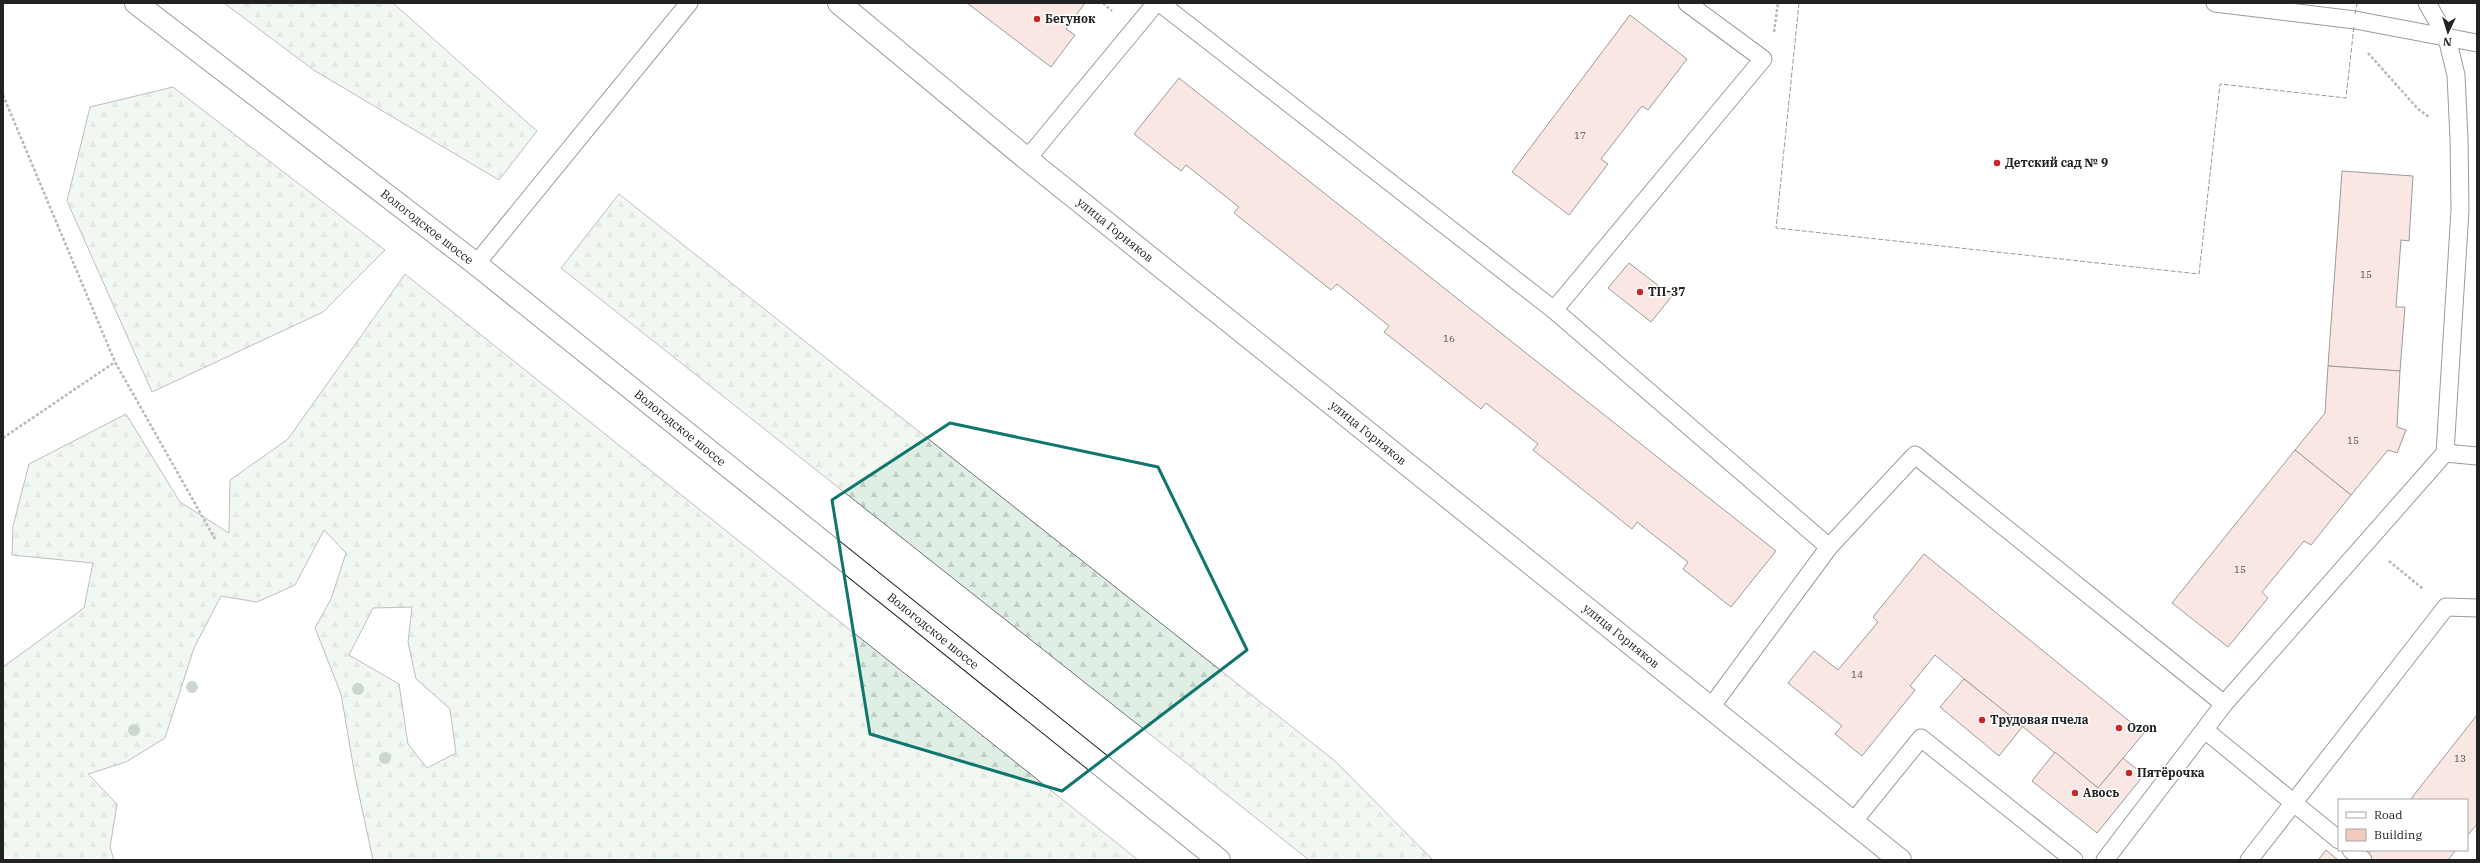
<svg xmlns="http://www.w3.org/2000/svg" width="2480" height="863" font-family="'IBM Plex Serif',serif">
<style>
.forest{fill:url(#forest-firs);stroke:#6f6f6f;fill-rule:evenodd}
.building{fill:#f3c9c0;stroke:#222}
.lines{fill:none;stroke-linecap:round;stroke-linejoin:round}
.lane-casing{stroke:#222;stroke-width:19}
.street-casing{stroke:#222;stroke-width:24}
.secondary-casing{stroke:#222;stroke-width:24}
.path{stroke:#646464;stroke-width:2.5;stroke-dasharray:3 2;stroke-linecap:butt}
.lane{stroke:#fff;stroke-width:17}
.street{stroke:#fff;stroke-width:22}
.secondary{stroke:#fff;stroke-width:22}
.fence{stroke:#222;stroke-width:1;stroke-dasharray:5 2;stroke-linecap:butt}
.tree{fill:#8da692}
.marked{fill:none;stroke:#0f766e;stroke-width:3;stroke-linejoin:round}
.poi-dot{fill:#c62828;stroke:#fff;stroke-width:1.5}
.labels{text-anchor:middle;stroke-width:3;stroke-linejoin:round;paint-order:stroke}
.number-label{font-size:10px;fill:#564c4a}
.poi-label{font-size:12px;font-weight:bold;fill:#222;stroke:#fff;text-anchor:start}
.street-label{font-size:12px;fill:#222;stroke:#fff}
</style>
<defs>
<pattern id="forest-firs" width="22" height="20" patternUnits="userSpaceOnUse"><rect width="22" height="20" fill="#e0efe3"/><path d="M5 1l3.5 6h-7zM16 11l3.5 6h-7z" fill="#c0cdc2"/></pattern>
</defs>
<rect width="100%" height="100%" fill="#fff"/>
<g class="forest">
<polygon points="224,3 393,3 537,131 499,180 315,71"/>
<polygon points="173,87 385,250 323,312 152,392 67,201 90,107"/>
<polygon points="619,194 1335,761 1433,860 1309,860 561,268"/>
<path d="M 405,274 L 1138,860 L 373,860 L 355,776 L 341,694 L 315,628 L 331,599 L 346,553 L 324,530 L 295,585 L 257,602 L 221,596 L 194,648 L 165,738 L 126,762 L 88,774 L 117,804 L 110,847 L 114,860 L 3,860 L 3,667 L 84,608 L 93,563 L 12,555 L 13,526 L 29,464 L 126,414 L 180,502 L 229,533 L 230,480 L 288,439 ZM 412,607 L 408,642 L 416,679 L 450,709 L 456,753 L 427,768 L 408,744 L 399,684 L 349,655 L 373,608 Z"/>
</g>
<g class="building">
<polygon points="967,3 1085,3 1066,29 1075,35 1051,67"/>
<polygon points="1630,15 1687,59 1648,110 1642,106 1601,159 1608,164 1569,215 1512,172"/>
<polygon points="1179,78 1776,551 1731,607 1683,569 1688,562 1637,522 1632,529 1533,450 1538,444 1486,403 1481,409 1398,343 1384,332 1389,326 1337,284 1331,290 1234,213 1239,207 1186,165 1181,171 1134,134"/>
<polygon points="2342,171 2413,176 2409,241 2401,240 2396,307 2405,307 2400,371 2328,366"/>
<polygon points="1629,263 1672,296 1651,322 1608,288"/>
<polygon points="2328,366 2400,371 2397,427 2406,430 2397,453 2388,450 2351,495 2295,450 2325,413"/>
<polygon points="2295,450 2351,495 2311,545 2304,541 2262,592 2268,598 2228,647 2172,603"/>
<polygon points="1924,554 2144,733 2098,788 1935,655 1910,686 1915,690 1862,756 1835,734 1842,726 1788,683 1814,651 1838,670 1878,622 1873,617"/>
<polygon points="1964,679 2023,726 1999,756 1940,707"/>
<polygon points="2477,715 2477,824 2467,836 2467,800 2410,800"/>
<polygon points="2055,752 2098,788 2123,758 2144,775 2097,833 2032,781"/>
<polygon points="2326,850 2338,860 2318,860"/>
<polygon points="2371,850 2456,850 2448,860 2363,860"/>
</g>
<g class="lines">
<g class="lane-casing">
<g id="lane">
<polyline points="1160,3 1554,310 1829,547 1711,707"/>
<polyline points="2215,3 2355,20 2477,43"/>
<polyline points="1027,159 1156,3"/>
<polyline points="476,264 689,3"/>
<polyline points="1554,310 1763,59 1687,3"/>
<polyline points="2445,453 2477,456"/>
<polyline points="1829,547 1915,455 2224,704"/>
<polyline points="2205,730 2339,840"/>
<polyline points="1853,822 1921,738 2074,860"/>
<polyline points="2351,850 2363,860"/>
<polyline points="2105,860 2224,704 2445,453 2460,210 2459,139 2456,75 2447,38 2427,3"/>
<polyline points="2249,860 2446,607 2477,608"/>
</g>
</g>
<g class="street-casing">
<polyline id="street" points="839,3 1027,159 1900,860"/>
</g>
<g class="secondary-casing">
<polyline id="secondary" points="136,3 476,264 1219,860"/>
</g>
<g class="path">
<polyline points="1103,3 1112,11"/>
<polyline points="1774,32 1778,3"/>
<polyline points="2368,53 2418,109 2429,117"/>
<polyline points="3,95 115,362 215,539"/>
<polyline points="3,438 115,362"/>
<polyline points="2389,561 2423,589"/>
</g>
<use href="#lane" class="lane"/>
<use href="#street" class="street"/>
<use href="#secondary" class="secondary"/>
<g class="fence">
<polyline points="1799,3 1776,228 2199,274 2220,84 2346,98 2354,26"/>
<polyline points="2355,14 2357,3"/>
</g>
</g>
<g class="tree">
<circle cx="192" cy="687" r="6"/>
<circle cx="358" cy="689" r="6"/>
<circle cx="134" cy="730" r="6"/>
<circle cx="385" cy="758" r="6"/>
</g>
<path d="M0 0H2480V863H0ZM 950,423 L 1158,467 L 1247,650 L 1062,791 L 870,734 L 832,500 Z" fill="#fff" fill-opacity=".55" fill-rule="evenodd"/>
<path class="marked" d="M 950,423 L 1158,467 L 1247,650 L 1062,791 L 870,734 L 832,500 Z"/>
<g class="poi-dot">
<circle cx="1037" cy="19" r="4"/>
<circle cx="1997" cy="163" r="4"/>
<circle cx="1640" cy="292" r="4"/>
<circle cx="1982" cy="720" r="4"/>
<circle cx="2119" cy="728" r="4"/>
<circle cx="2129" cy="773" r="4"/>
<circle cx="2075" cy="793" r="4"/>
</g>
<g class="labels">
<g class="number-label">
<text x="1580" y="139">17</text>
<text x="2366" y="278">15</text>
<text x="1449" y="342">16</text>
<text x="2353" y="444">15</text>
<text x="2240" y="573">15</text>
<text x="1857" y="678">14</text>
<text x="2460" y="762">13</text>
</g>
<g class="poi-label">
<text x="1045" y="23">Бегунок</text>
<text x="2005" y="167">Детский сад № 9</text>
<text x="1648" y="296">ТП-37</text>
<text x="1990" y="724">Трудовая пчела</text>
<text x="2127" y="732">Ozon</text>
<text x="2137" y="777">Пятёрочка</text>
<text x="2083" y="797">Авось</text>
</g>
<g class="street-label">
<text transform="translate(427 227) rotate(38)" y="4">Вологодское шоссе</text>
<text transform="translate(1115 230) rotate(39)" y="4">улица Горняков</text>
<text transform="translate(680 428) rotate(39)" y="4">Вологодское шоссе</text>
<text transform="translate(1368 433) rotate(39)" y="4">улица Горняков</text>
<text transform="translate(933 631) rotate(39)" y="4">Вологодское шоссе</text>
<text transform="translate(1621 636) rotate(39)" y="4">улица Горняков</text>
</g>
</g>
<rect width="2480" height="863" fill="none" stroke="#222222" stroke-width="8"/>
<rect x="2338" y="799" width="130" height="52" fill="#ffffff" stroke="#a7a7a7"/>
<rect x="2346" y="812" width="20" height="6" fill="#ffffff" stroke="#a7a7a7"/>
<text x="2374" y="819" font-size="12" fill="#222222">Road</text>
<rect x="2346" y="829" width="20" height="12" fill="#f3c9c0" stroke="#a7a7a7"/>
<text x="2374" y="839" font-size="12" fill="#222222">Building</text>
<g transform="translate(2448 32) rotate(184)" stroke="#ffffff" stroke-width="3" paint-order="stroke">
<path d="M0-3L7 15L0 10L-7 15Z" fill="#222222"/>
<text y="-6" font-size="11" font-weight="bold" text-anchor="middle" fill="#222222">N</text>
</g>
</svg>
